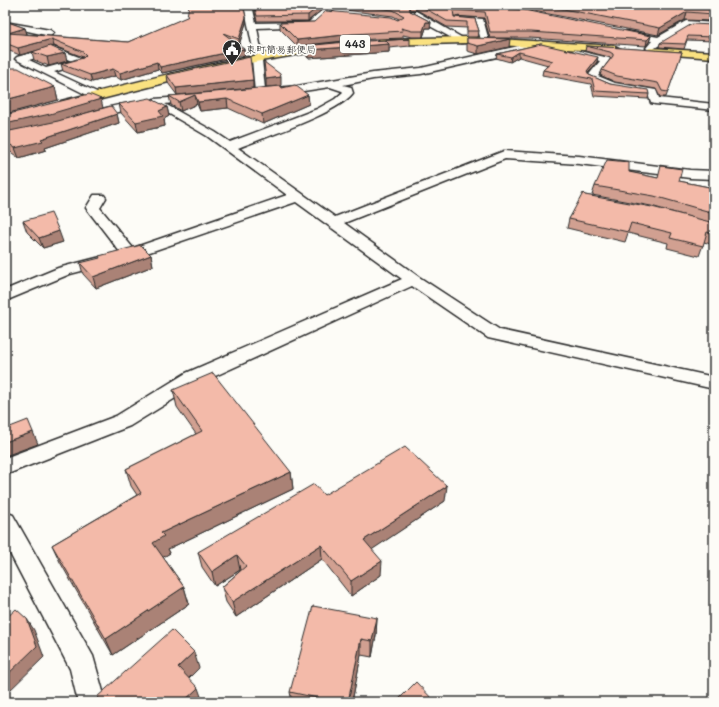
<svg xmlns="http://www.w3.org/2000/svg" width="719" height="707" font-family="Mali,'Klee One',sans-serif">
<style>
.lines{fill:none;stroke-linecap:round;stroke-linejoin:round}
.minor-casing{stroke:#2b2b2b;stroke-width:3}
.trunk-casing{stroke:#2b2b2b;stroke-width:3}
.minor{fill:#fdfcf7;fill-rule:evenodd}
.trunk{fill:#fae180;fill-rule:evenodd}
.wall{fill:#d1a091;stroke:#2b2b2b}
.shaded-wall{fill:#aa8276;stroke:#2b2b2b}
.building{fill:#f3baa9;stroke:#2b2b2b}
.labels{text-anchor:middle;stroke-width:3.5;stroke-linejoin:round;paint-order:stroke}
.far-poi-label{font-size:10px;fill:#2b2b2b;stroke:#fdfcf7;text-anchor:start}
.shield{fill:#fdfcf7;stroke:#6a6a68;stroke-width:1}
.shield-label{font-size:11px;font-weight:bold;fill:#2b2b2b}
</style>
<rect width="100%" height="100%" fill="#fdfcf7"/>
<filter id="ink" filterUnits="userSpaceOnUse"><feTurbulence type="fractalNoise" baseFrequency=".025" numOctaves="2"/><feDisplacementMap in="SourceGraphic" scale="8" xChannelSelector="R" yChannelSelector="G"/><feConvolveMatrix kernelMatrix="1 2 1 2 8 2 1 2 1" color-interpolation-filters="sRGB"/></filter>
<g filter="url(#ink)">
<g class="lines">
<g class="minor-casing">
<g id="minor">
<path d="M 244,5 L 252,5 L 256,23 L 309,22 C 321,11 325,5 342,5 L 329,12 L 314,26 L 257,28 L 260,44 L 267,56 L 262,60 L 265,89 L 297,86 L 373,73 L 421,68 L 541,41 L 545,44 L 541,47 L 421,74 L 373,79 L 343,85 L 351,87 L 353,93 C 337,114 265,137 238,148 L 335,217 L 504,151 L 579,156 L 690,170 L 714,171 L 714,179 L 690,178 L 579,164 L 505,159 L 344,223 L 419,277 L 500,330 L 714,377 L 714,389 L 488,338 L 412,286 L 200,383 L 130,426 L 5,475 L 5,458 L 116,416 L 186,373 L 402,279 L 296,202 L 135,257 L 70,274 L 5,301 L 5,290 L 58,268 L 120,252 L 86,208 L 94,195 L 104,195 L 106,198 L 100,208 L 133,248 L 287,195 L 207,136 L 149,102 L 154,99 L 198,96 L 199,98 L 198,100 L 165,104 L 215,132 L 230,142 L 317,109 L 335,99 L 343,92 L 342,91 L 330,87 L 297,92 L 256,94 L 255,92 L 252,59 L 257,55 L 252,44 Z"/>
<polygon points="410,11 416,11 466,40 462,43 459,42 410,15"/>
<polygon points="450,16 483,19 489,41 485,44 482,43 476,23 450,20"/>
<polygon points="686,21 714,23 714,27 690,26 650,51 646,48 652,41 626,37 622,34 626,31 658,37"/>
<polygon points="5,22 50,30 54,33 50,36 5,26"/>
<path d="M 53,47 L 84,59 L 86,61 L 84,63 L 54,72 L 101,94 L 102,96 L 101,98 L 93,98 L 15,59 L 17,57 ZM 52,53 L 72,61 L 46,68 L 29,60 Z"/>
<polygon points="575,50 609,58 611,60 598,76 615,83 656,90 659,98 714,104 714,110 655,104 651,103 648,94 609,88 589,79 587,77 600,61 572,55 570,53 572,51"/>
<path d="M 144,101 L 149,104 L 148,106 L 109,114 L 91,119 L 86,116 C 92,108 132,103 144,101 Z"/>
<polygon points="5,512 13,515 93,656 106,702 78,702 70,669 5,544"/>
</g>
</g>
<g class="trunk-casing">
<g id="trunk">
<polygon points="467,37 615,46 621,49 615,52 467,43 380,45 375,42 380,39"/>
<path d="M 333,43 L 337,44 L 338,46 L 337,48 L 232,66 L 66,108 L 61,107 L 60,104 L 61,101 C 151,78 241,55 333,43 Z"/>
<polygon points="651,48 714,52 714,58 647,53 645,51 647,49"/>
</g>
</g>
<use href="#minor" class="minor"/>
<use href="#trunk" class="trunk"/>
</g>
<g class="wall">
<polygon points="253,5 333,5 327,6 308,21 257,21"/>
<polygon points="337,5 465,5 651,36 649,42 646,46 530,38 490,38 484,18 454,16 454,17 475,19 479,31 478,37 467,37 467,28 447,27 417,10 410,10 410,11 431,22 430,28 426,28 423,37 412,37 403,35 403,38 353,40 297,46 280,29 280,23 398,20 399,19 393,16 337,9"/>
<polygon points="479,5 704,5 714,14 711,21 685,20 658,35 523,9"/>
<polygon points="187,16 246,23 239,45 238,44 245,55 162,73 158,69 121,80 115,76 92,82 63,71 61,64 83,57 54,46 50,47 65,53 67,61 49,66 34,60 32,52 45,48 20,55 7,50 7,48 5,48 5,21 25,28 27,34 26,34 128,42 188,17"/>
<polygon points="714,25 714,41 687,40 684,49 659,47 660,43"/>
<polygon points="467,38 509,47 478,54 467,51"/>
<polygon points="410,39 410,46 389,48 389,52 308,58 305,54 304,46 346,42"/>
<polygon points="541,44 597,62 588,73 589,75 610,84 649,94 648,99 594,96 591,84 542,75 543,70 548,65 519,57 510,62 496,58 497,54"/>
<polygon points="586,46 682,52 666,97 660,97 656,89 615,82 600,75 602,70 611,58 609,57 585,51"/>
<polygon points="5,68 55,87 58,100 9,113 5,110"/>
<polygon points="167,75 253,88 177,95 168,83"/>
<polygon points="282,88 308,95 309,104 263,124 228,108 200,111 197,104 181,111 171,105 169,96"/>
<polygon points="119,104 167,107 169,116 164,119 165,126 138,132 121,113"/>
<polygon points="103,108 55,122 117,114 119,123 45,148 46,150 19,158 5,148 5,115"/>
<polygon points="629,172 658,178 679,181 709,187 714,172 714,245 704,242 699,256 667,248 668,243 628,233 625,242 567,228 569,219 585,195 693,218 651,206 592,195 595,186"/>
<polygon points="23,221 63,242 43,248 27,232"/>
<polygon points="151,255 153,266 96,288 83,274 80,263"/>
<polygon points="173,390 291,472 293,489 168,549 170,553 163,557 184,587 189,604 113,655 60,562 52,545 137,495 131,486 126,469 196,434 177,407"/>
<polygon points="324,495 445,501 372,549 381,575 351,596 322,559 236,617 226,602 222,587 241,570 240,570 215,586 202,567 198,552"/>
<polygon points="377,618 376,635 372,657 361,655 352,702 292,702 290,692"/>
</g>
<g class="shaded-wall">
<polygon points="321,5 333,5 327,6 308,21 308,15"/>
<polygon points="687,12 685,20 658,35 660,28"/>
<polygon points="246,17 246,23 239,45 239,39"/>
<polygon points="426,22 431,22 430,28 426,28 423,37 423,31"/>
<polygon points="25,28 27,34 9,39 8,33"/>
<polygon points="353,34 353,40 297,46 297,40"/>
<polygon points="651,36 649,42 646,46 647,40"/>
<polygon points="52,39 54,46 20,55 18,48"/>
<polygon points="510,39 509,47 478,54 478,46"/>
<polygon points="389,44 389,52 308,58 308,50"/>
<polygon points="244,49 245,55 162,73 160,67"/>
<polygon points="519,52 519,57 510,62 511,57"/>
<polygon points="65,53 67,61 49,66 47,57"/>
<polygon points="598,57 597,62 586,76 587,71"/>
<polygon points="157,62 158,69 121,80 120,73"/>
<polygon points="113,69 115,76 92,82 90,75"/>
<polygon points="281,77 281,86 266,87 266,79"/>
<polygon points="253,80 253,88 177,95 176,88"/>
<polygon points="55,87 58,100 9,113 5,100"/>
<polygon points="195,95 197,104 181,111 179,102"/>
<polygon points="308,95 309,104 263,124 262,114"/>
<polygon points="101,99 103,108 53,123 5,133 5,124"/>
<polygon points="227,99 228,108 200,111 198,102"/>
<polygon points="167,107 169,116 164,119 165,126 138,132 136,122"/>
<polygon points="117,114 119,123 45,148 46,150 19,158 15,148 41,139"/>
<polygon points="59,231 63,242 43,248 39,238"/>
<polygon points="151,255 153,266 96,288 93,277"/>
<polygon points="5,310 8,317 5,319"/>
<polygon points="33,432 38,444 5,456 5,442"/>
<polygon points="291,472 293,489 168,549 170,553 159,560 153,543 161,533"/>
<polygon points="447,486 445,501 364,555 364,540"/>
<polygon points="321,545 322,559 236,617 232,602"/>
<polygon points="237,555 240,570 215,586 212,572"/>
<polygon points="382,561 381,575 351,596 351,581"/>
<polygon points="184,587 189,604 113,655 106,639"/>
<polygon points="377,618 376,635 372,657 372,641"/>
<polygon points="27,619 34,630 44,657 5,695 9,699 6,702 5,702 5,677"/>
<polygon points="361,639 361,655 352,702 348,702"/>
<polygon points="194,652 199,668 184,683 178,667"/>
<polygon points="198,688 203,702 183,702"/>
</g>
<g class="building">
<polygon points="189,5 243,5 246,17 239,39 223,33 244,49 160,67 157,62 120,73 113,69 90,75 61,64 83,58 86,55 83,52 52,39 18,48 5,43 7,43 5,42 5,21 25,28 8,33 128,42 189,16 187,16"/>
<polygon points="254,5 321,5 308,15 257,16"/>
<polygon points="351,5 409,5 410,11 431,22 426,22 423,31 412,31 401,28 403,31 353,34 297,40 280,23 314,22 326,11 391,17 398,20 404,16 393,10"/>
<polygon points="419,5 465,5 501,7 524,10 651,36 647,40 531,32 490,32 485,12 453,10 454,17 475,19 479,31 467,31 467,22 447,21"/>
<polygon points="543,5 704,5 714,14 687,12 660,28"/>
<polygon points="692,24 714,25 714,37 688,36 685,44 660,43"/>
<polygon points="467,38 510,39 478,46 467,43"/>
<polygon points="410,39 385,40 389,44 308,50 304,46 346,42"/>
<polygon points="541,44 598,57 587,71 589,75 610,84 648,90 649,94 595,91 592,79 543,70 553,61 519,52 511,57 497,54"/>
<polygon points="50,46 65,53 47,57 32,52"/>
<polygon points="586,46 623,48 682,52 668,92 662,91 658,83 617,76 602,70 613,56 613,54 610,52"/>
<polygon points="250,57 253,80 176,88 167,75"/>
<polygon points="264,62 280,74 281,77 266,79"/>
<polygon points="5,68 18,68 55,87 5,100"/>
<polygon points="295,85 308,95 262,114 227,99 198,102 195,95 179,102 169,96 281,86 282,88"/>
<polygon points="89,94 101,99 50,114 5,124 5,115"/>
<polygon points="150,98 167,107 159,111 163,116 136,122 119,104"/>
<polygon points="111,106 117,114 41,139 43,141 15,148 5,141 5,132 58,121"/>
<polygon points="607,160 629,162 629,172 658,178 661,166 682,169 679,181 709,187 714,172 714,213 654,196 595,186"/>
<polygon points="583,193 585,195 652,207 714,223 714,234 707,232 703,246 670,238 672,233 631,223 628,232 569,219"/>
<polygon points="51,213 59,231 39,238 23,221"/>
<polygon points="141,245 151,255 93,277 80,263 100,258 99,256"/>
<polygon points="213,373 291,472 161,533 164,536 153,543 184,587 106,639 52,545 141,493 126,469 202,431 173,390"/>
<polygon points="28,420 33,432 5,442 5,429"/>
<polygon points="405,447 447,486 364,540 382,561 351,581 321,545 232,602 222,587 246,566 237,555 212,572 198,552 314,484 324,495"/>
<polygon points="313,606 377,618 372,641 361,639 348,702 336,702 290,692"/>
<polygon points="16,609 27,619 37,646 5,677 5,619"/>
<polygon points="172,630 194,652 178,667 198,688 183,702 102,702 97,697"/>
<polygon points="416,682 435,702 396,702"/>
<polygon points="279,700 281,702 276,702"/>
</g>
</g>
<defs>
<g id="civic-pin" transform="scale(1)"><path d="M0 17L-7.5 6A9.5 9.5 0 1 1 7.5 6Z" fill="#2b2b2b" stroke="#fdfcf7"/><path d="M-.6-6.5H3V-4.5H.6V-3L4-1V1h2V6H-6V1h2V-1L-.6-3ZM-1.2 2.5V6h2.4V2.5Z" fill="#fff"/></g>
</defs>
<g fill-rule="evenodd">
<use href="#civic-pin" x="232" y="49"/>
</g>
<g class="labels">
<g class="far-poi-label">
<text x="246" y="53">東町簡易郵便局</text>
</g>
<rect class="shield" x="340" y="35" width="30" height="18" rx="3"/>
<g class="shield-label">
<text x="355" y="48">443</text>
</g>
</g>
<rect width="719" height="707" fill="none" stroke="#fdfcf7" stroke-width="20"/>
<rect x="10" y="10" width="699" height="687" fill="none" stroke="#2b2b2b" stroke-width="1.5" filter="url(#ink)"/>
</svg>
